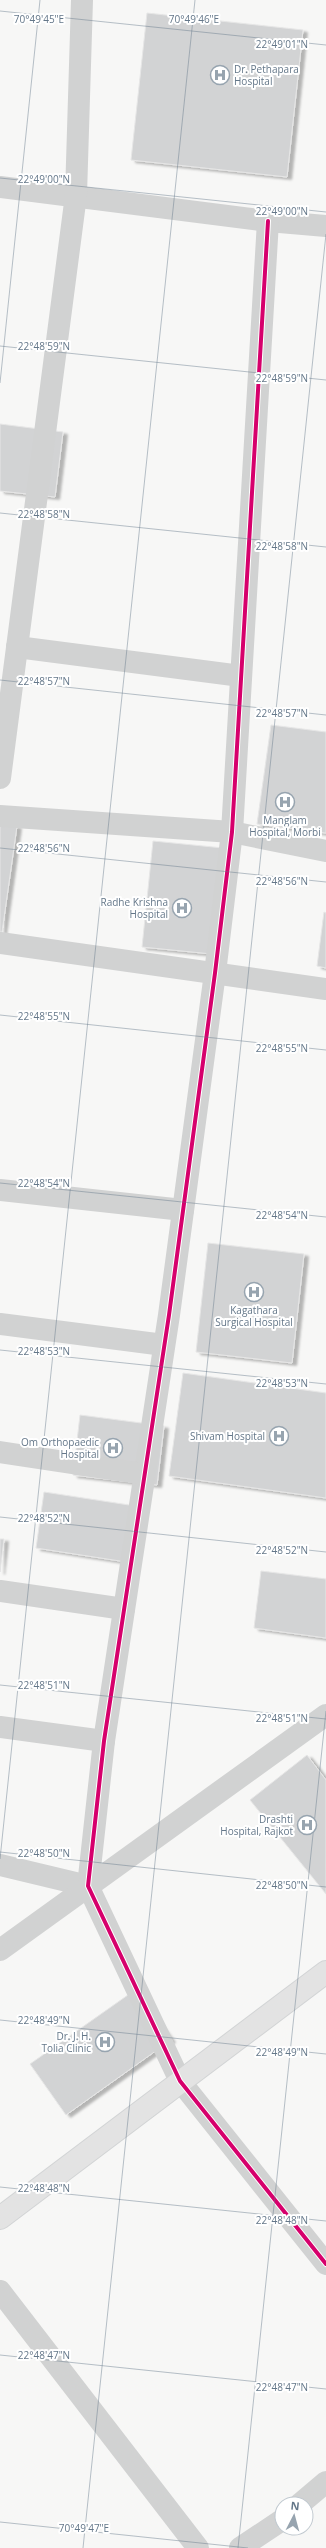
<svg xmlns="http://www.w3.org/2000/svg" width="326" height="2548" font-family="'Open Sans',sans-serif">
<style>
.building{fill:#d2d3d4;stroke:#e6e6e6;filter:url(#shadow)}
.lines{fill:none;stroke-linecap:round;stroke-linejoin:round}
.major-casing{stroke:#d2d4d5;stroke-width:24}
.minor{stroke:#d1d2d2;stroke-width:22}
.major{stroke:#e3e3e3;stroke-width:22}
.cycleway-casing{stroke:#fff;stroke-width:6}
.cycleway{stroke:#d6006c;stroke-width:4}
.ticks{fill:none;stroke:#647789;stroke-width:1;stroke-opacity:0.45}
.labels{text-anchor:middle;stroke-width:4;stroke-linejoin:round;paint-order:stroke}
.poi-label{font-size:10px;fill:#647789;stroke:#fff;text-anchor:end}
.ticks-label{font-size:10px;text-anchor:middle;fill:#647789;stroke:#fff;stroke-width:4;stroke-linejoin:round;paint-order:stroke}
</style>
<defs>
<filter id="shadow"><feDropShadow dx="4.5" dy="2.5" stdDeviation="1" flood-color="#0004"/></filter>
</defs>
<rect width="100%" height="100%" fill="#f7f7f6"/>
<g class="building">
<polygon points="147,13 303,30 287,177 131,160"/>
<polygon points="0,424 63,432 55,497 0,491"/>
<polygon points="271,725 326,732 326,833 257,824"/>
<polygon points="0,824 17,826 2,932 0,932"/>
<polygon points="153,841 223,848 212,954 142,947"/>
<polygon points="324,912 326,913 326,968 317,966"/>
<polygon points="208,1243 304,1254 292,1363 196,1352"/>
<polygon points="183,1373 326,1393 326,1498 169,1476"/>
<polygon points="80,1415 164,1426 157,1485 73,1475"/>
<polygon points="44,1492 142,1507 133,1563 36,1548"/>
<polygon points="0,1539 4,1539 0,1572"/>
<polygon points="261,1571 326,1579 326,1638 254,1628"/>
<polygon points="307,1755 326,1780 326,1894 250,1800"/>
<polygon points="135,1990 171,2040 66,2115 30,2064"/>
</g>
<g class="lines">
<g class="major-casing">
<polyline id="major" points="0,2218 326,1972"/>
</g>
<g class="minor">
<polyline points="0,187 268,221 326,226"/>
<polyline points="268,221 232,832 215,973 169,1315 104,1741 88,1886 180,2081 326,2264"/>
<polyline points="17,647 241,676"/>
<polyline points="0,778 76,195 82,0"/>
<polyline points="0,816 232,832 326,851"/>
<polyline points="0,943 326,989"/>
<polyline points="0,1190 183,1210"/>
<polyline points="0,1324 164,1345"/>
<polyline points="0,1452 144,1474"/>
<polyline points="0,1591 124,1609"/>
<polyline points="0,1727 104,1741"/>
<polyline points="0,1865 88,1886"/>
<polyline points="0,1950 326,1715"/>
<polyline points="0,2291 198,2548"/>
<polyline points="300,2504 326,2482"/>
<polyline points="240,2548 282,2520"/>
</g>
<use href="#major" class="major"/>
<g class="cycleway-casing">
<polyline id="cycleway" points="268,221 232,832 215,973 169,1315 104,1741 88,1886 180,2081 326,2264"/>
</g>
<use href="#cycleway" class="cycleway"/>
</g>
<path class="ticks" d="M 0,11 L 326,45M 0,178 L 326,212M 0,346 L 326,380M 0,383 L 40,0M 0,513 L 326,547M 0,680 L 326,715M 0,848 L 326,882M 0,1015 L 326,1050M 0,1183 L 326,1217M 0,1350 L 326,1384M 0,1517 L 326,1552M 0,1685 L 326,1719M 0,1852 L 326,1887M 0,1859 L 195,0M 0,2020 L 326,2054M 0,2187 L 326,2221M 0,2355 L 326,2389M 0,2522 L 248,2548M 83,2548 L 326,234M 238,2548 L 326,1711"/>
<defs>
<g id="hospital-ring" transform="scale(1)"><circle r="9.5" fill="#fff" stroke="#97a4af" stroke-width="1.5"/><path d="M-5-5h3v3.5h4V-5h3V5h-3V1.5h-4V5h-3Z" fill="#97a4af"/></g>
</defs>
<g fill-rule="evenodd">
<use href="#hospital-ring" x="220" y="75"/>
<use href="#hospital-ring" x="285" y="802"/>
<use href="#hospital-ring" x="182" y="908"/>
<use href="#hospital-ring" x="254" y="1292"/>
<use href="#hospital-ring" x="279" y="1436"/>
<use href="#hospital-ring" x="113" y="1448"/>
<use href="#hospital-ring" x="307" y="1825"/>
<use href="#hospital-ring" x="105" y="2042"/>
</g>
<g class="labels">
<g class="poi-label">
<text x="234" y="73" text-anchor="start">Dr. Pethapara<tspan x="234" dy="12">Hospital</tspan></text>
<text x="285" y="824" text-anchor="middle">Manglam<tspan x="285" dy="12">Hospital, Morbi</tspan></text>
<text x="168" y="906">Radhe Krishna<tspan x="168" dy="12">Hospital</tspan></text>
<text x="254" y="1314" text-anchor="middle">Kagathara<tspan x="254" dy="12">Surgical Hospital</tspan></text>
<text x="265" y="1440">Shivam Hospital</text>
<text x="99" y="1446">Om Orthopaedic<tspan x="99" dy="12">Hospital</tspan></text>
<text x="293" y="1823">Drashti<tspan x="293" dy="12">Hospital, Rajkot</tspan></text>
<text x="91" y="2040">Dr. J. H.<tspan x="91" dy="12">Tolia Clinic</tspan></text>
</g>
</g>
<g class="ticks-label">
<text x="39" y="23">70°49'45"E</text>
<text x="194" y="23">70°49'46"E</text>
<text x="282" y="48">22°49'01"N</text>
<text x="44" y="183">22°49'00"N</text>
<text x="282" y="215">22°49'00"N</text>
<text x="44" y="350">22°48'59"N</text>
<text x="282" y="382">22°48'59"N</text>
<text x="44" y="518">22°48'58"N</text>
<text x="282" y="550">22°48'58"N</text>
<text x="44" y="685">22°48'57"N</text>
<text x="282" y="717">22°48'57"N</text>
<text x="44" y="852">22°48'56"N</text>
<text x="282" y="885">22°48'56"N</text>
<text x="44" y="1020">22°48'55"N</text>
<text x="282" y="1052">22°48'55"N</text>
<text x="44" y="1187">22°48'54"N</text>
<text x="282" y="1219">22°48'54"N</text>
<text x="44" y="1355">22°48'53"N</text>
<text x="282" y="1387">22°48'53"N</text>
<text x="44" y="1522">22°48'52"N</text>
<text x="282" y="1554">22°48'52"N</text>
<text x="44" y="1689">22°48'51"N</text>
<text x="282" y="1722">22°48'51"N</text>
<text x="44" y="1857">22°48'50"N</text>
<text x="282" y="1889">22°48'50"N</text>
<text x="44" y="2024">22°48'49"N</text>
<text x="282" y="2056">22°48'49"N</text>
<text x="44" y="2192">22°48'48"N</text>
<text x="282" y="2224">22°48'48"N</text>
<text x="44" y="2359">22°48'47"N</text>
<text x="282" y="2391">22°48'47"N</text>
<text x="84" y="2532">70°49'47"E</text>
</g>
<g transform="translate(294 2516) rotate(6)"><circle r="19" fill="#ffffff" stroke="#c1c9d0"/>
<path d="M0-3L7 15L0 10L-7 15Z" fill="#97a4af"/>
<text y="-6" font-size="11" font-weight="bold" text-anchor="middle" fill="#647789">N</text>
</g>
</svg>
